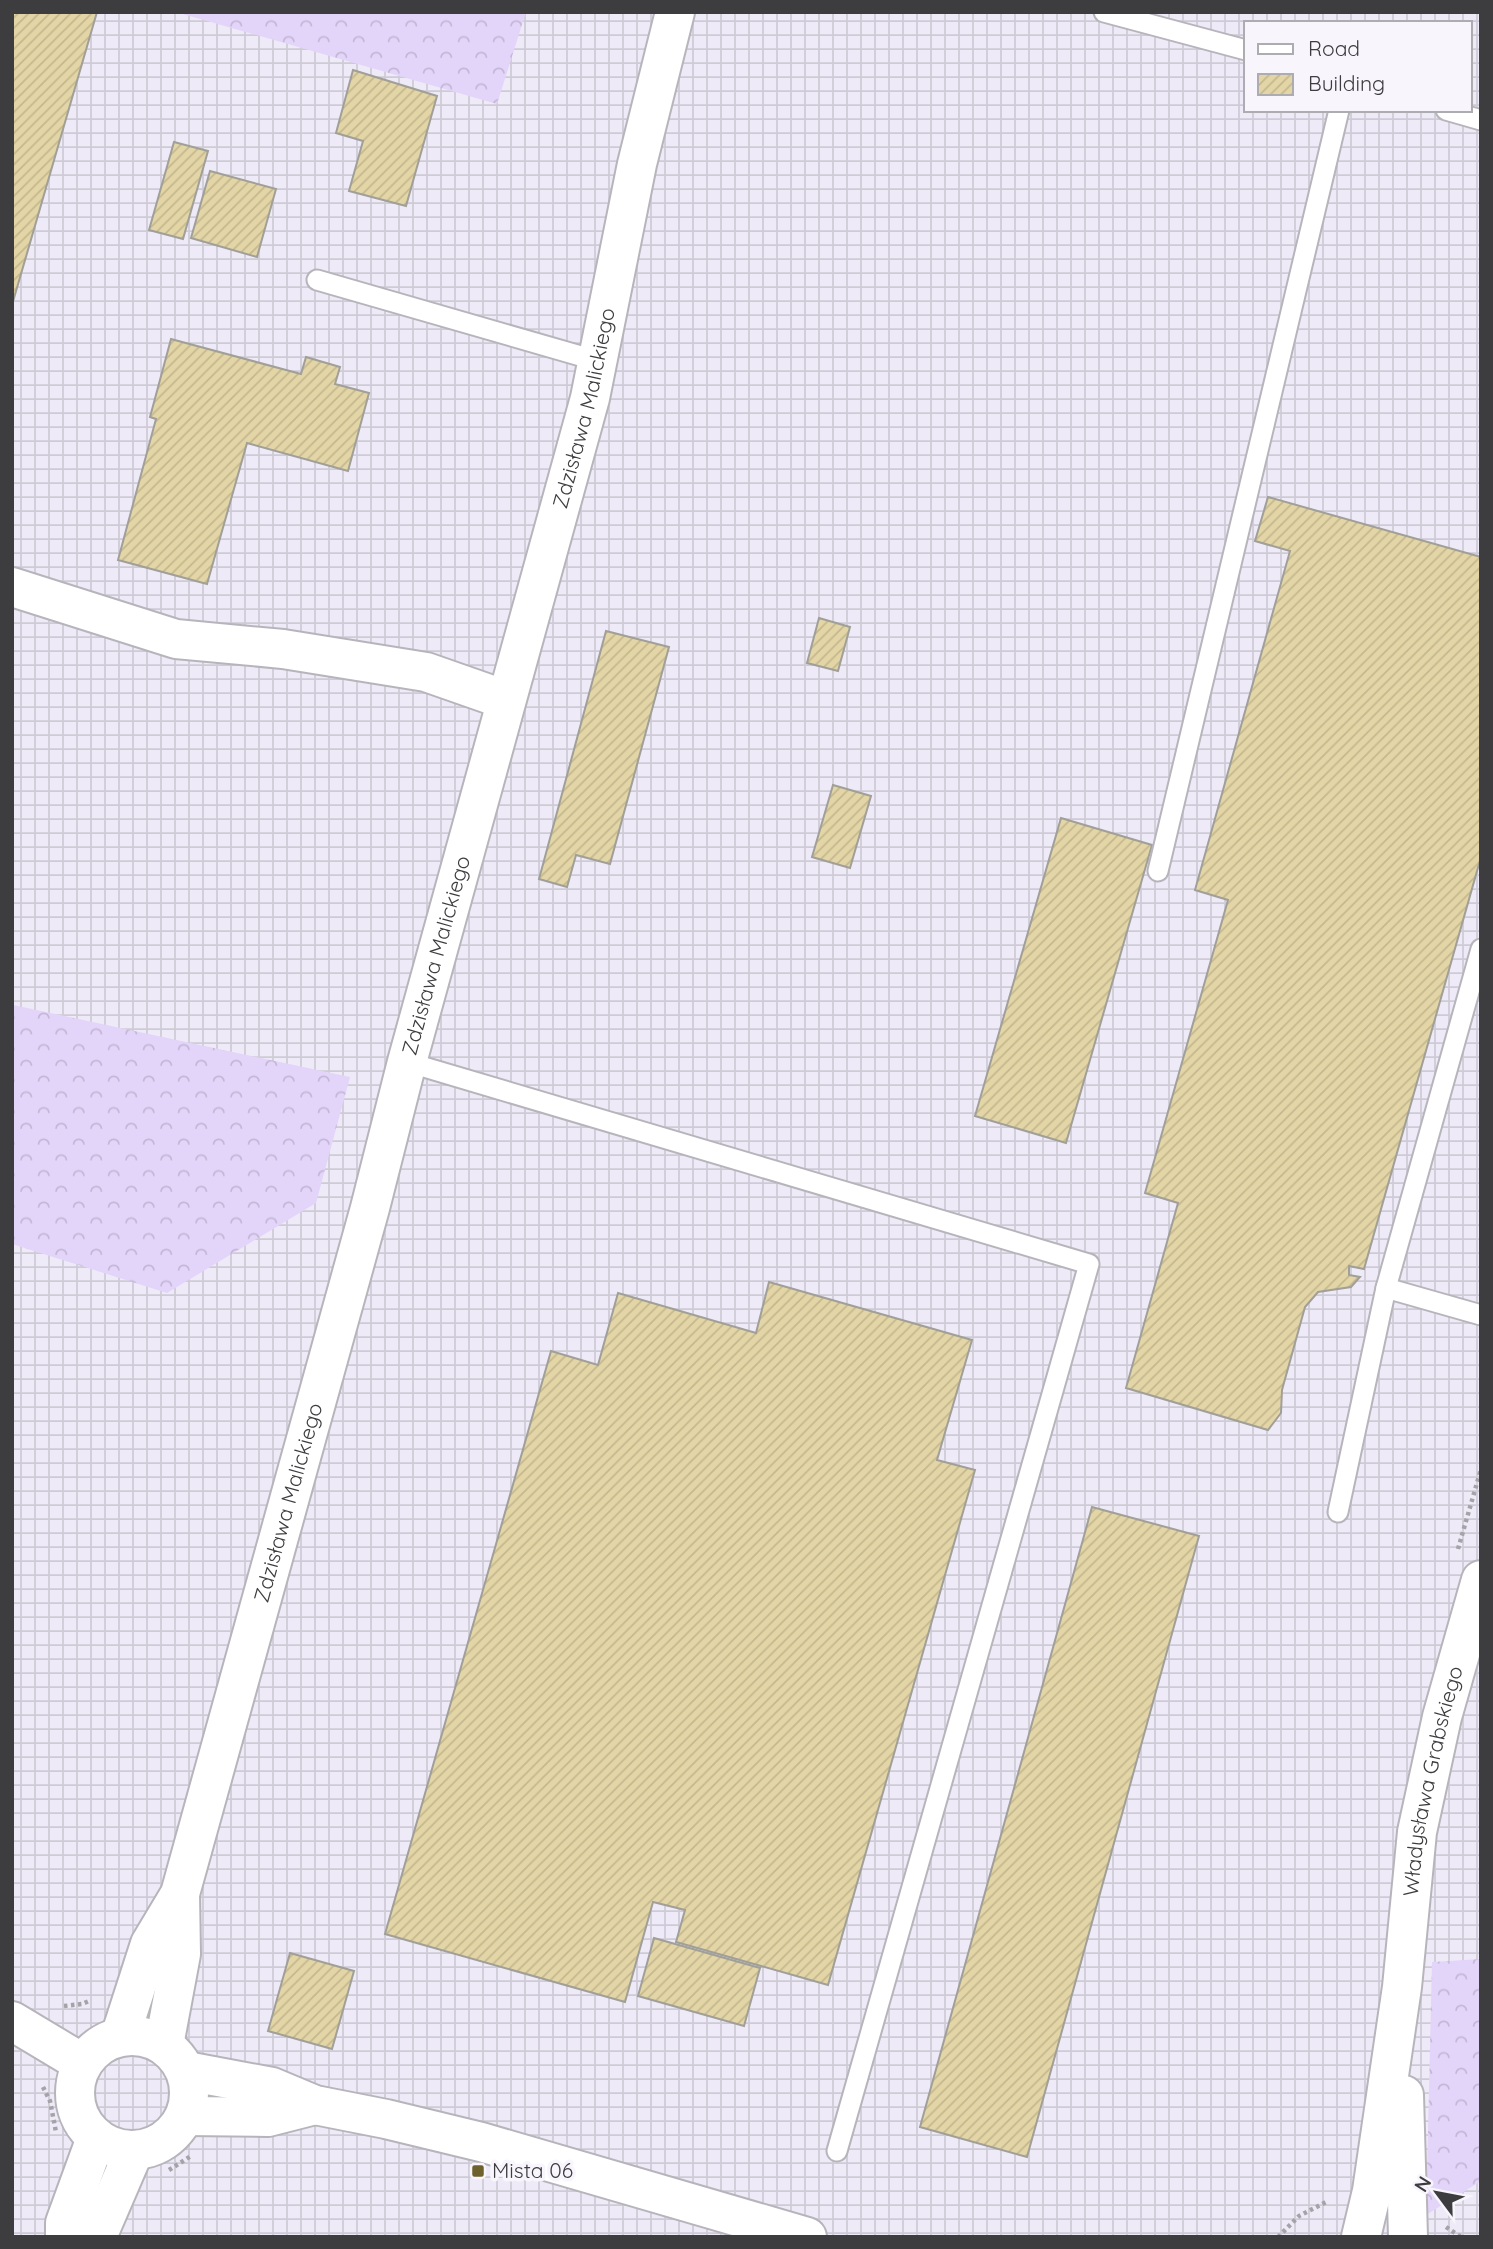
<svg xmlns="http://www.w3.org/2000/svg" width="1493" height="2249" font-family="Quicksand,sans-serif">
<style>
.industrial{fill:url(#industrial-grid);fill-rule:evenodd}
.forest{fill:url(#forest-crowns)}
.building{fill:url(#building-hatch);stroke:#a09f98;stroke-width:2}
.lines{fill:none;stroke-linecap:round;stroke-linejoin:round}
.service-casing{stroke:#b7b5bb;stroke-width:23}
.minor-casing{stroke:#b7b5bb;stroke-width:42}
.tertiary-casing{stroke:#b7b5bb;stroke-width:42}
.path{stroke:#a5a3a8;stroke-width:4.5;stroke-dasharray:3.5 3.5;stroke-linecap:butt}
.service{stroke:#fff;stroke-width:19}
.minor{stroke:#fff;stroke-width:38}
.tertiary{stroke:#fff;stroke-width:38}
.poi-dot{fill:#6f612e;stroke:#f8f6fc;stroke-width:2.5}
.labels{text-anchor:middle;stroke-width:7;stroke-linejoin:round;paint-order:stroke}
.street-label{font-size:21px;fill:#3d3c3f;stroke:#f8f6fc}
.poi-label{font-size:21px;fill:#3d3c3f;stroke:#f8f6fc;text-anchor:start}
</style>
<defs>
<pattern id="industrial-grid" width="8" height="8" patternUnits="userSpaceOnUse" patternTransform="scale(1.75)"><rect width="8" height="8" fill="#efeaf8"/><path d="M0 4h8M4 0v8" fill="none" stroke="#cecad6"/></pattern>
<pattern id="forest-crowns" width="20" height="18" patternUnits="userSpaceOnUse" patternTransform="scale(1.75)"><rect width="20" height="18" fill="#e3d4f9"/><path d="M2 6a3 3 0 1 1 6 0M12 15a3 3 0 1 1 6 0" fill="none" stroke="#c4b7d6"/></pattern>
<pattern id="building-hatch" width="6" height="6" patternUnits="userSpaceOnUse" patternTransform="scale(1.75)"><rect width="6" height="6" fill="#e3d5a5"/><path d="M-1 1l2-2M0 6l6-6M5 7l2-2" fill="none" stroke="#c4b88f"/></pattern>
</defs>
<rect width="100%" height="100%" fill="#f8f6fc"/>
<path class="industrial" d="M 12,12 L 1481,12 L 1481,2237 L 12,2237 ZM 1246,23 L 1470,23 L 1470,110 L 1246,110 Z"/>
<g class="forest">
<polygon points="176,12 526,12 497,104"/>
<polygon points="13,1005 350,1077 316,1203 167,1293 12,1244"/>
<polygon points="1481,1959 1481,2181 1426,2215 1432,1962"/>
</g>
<g class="building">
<polygon points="12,12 97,12 12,305"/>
<polygon points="353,70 437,96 406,206 349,191 363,141 336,133"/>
<polygon points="174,142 208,151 183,239 149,230"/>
<polygon points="210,171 276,189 257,257 191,238"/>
<polygon points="171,339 301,374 306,357 340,367 335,384 369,393 348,471 247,443 207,584 118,560 156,419 150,417"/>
<polygon points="1268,497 1481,557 1481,857 1364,1269 1349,1266 1349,1275 1360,1277 1351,1287 1318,1292 1305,1307 1282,1390 1281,1413 1268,1430 1126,1388 1178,1203 1145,1193 1228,900 1195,890 1290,551 1255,541"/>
<polygon points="819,618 850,627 838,671 807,663"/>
<polygon points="606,631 669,647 610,864 576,855 567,887 539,879"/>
<polygon points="833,785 871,796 850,868 812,857"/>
<polygon points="1061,818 1152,845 1066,1143 975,1116"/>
<polygon points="769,1282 972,1340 937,1460 975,1470 828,1985 676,1942 685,1910 653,1902 625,2002 385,1934 551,1351 598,1365 618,1293 756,1333"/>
<polygon points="1092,1507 1199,1536 1027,2157 920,2127"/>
<polygon points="654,1938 760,1968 744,2026 638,1996"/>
<polygon points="290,1953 354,1971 332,2049 268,2031"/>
</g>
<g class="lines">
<g class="service-casing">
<g id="service">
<polyline points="1104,12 1246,50"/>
<polyline points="1446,110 1481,120"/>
<polyline points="317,280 598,361"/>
<polyline points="1158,871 1339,110"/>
<polyline points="1481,949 1386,1288 1481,1315"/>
<polyline points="407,1062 1089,1264 837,2151"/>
<polyline points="1338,1512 1386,1288"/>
</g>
</g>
<g class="minor-casing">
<g id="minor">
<polyline points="12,587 176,639 283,649 426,672 506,700"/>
<polyline points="12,2021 82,2063"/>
<circle cx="132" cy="2093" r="57"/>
<path id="s1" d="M 120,2037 L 150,1944 L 180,1894 L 370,1208 L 407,1062 L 590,398 L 637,164 L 675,12"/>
<polyline points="164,2045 181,1954 180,1894"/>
<polyline points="186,2071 272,2087 315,2105 386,2119 481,2142 807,2237"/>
<polyline points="185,2116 268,2117 315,2105"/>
<polyline points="65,2237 65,2223 96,2138"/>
<polyline points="97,2237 134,2151"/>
</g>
</g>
<g class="tertiary-casing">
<g id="tertiary">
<polyline points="1404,2095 1408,2237"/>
<path id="s2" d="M 1361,2237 L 1372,2191 L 1402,1987 L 1417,1832 L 1442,1717 L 1481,1580"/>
</g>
</g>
<g class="path">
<polyline points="1458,1549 1481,1469"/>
<polyline points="64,2006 82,2004 89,2001"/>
<polyline points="43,2087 50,2101 56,2132"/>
<polyline points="169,2170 191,2156"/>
<polyline points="1446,2227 1461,2237"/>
<polyline points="1278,2237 1299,2216 1328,2201"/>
</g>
<use href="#service" class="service"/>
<use href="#minor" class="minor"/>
<use href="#tertiary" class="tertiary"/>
</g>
<rect class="poi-dot" x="471" y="2164" width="14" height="14" rx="3.5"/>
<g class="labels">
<g class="street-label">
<text dy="7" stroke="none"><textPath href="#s1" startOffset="1696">Zdzisława Malickiego</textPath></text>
<text dy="7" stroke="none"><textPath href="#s1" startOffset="1129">Zdzisława Malickiego</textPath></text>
<text dy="7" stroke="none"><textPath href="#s1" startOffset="562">Zdzisława Malickiego</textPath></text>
<text dy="7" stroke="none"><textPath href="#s2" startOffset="462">Władysława Grabskiego</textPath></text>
</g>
<g class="poi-label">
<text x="492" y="2178">Mista 06</text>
</g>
</g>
<rect width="1493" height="2249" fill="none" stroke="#3d3c3f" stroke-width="28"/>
<rect x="1244" y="21" width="228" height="91" fill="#f8f6fc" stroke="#adacb0" stroke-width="2"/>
<rect x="1258" y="44" width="35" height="10" fill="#ffffff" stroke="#adacb0" stroke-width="2"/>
<text x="1308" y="56" font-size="21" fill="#3d3c3f">Road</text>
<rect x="1258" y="74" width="35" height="21" fill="url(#building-hatch)" stroke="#adacb0" stroke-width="2"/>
<text x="1308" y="91" font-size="21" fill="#3d3c3f">Building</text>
<g transform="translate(1437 2193) rotate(302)" stroke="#f8f6fc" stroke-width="5" paint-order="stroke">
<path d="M0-5L12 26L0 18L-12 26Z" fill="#3d3c3f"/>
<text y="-10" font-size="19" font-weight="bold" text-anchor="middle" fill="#3d3c3f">N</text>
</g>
</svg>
